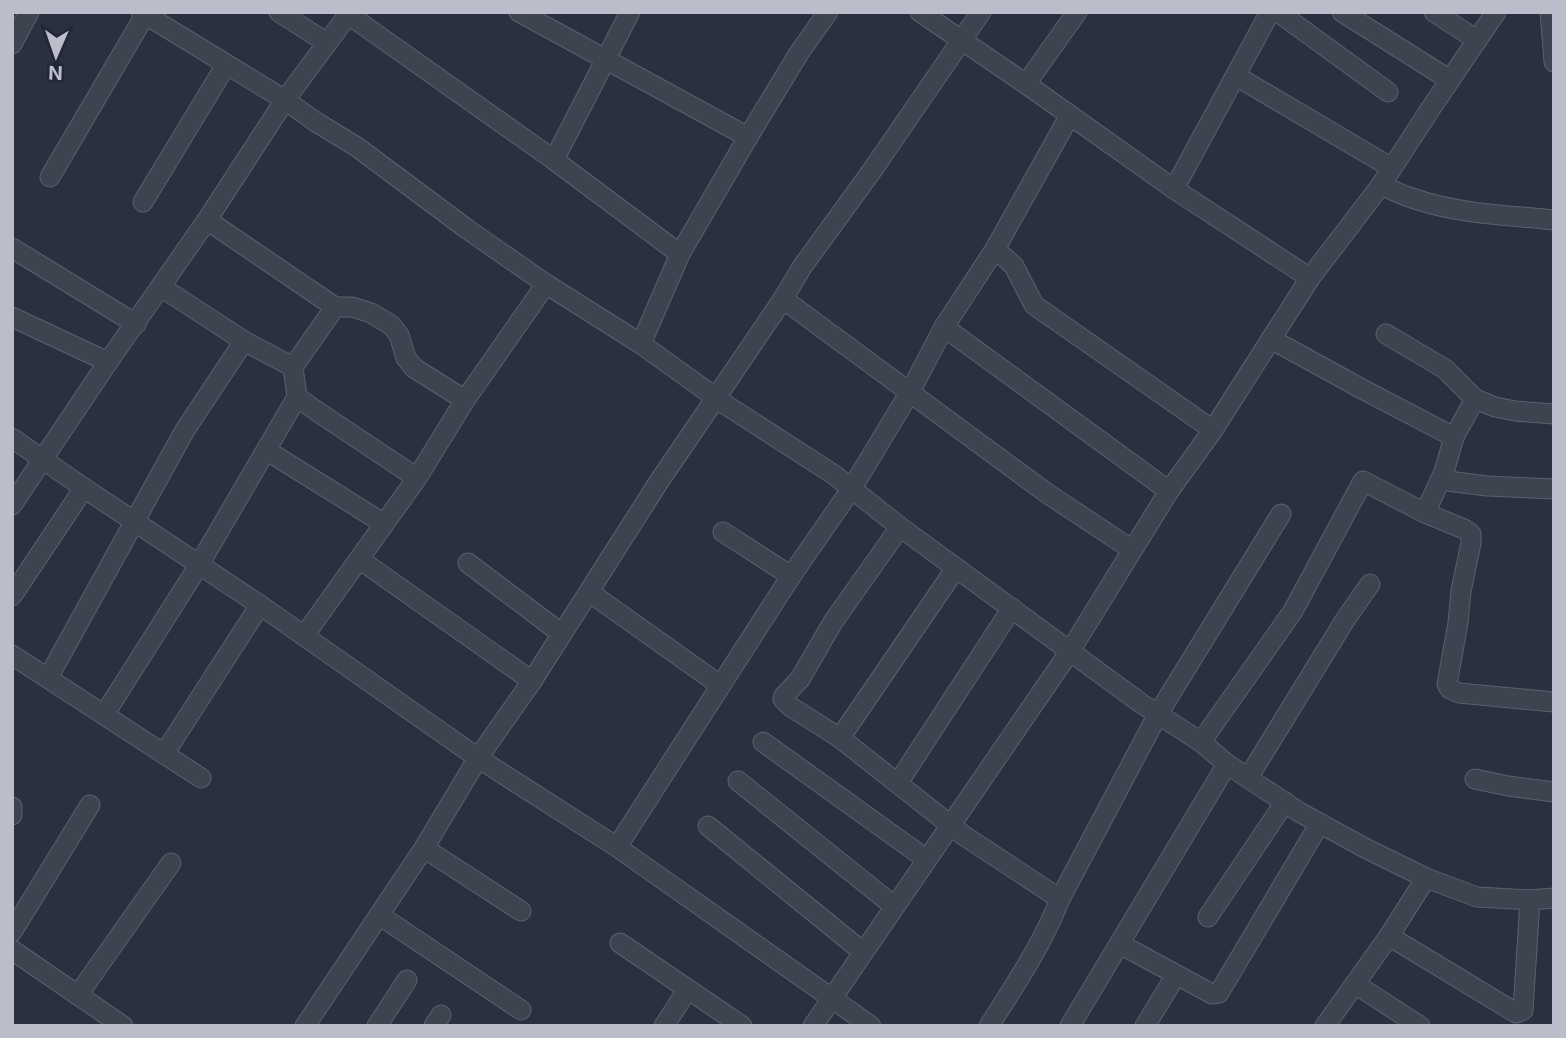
<svg xmlns="http://www.w3.org/2000/svg" width="1566" height="1038" font-family="Inter,sans-serif">
<style>
.lines{fill:none;stroke-linecap:round;stroke-linejoin:round}
.minor-casing{stroke:#5c606e;stroke-width:21}
.minor{stroke:#3e4350;stroke-width:19}
</style>
<rect width="100%" height="100%" fill="#2a3040"/>
<g class="lines">
<g class="minor-casing">
<g id="minor">
<polyline points="141,12 285,100 316,122 357,147 467,229 546,284 641,344 726,405 833,474 900,527 1142,704 1201,742 1227,764 1299,812 1365,848 1426,878 1477,897 1530,900 1554,898"/>
<polyline points="279,12 327,43"/>
<polyline points="519,12 748,137"/>
<polyline points="920,12 1026,84 1174,189 1310,278"/>
<polyline points="1278,12 1388,92"/>
<polyline points="1342,12 1450,80"/>
<polyline points="1434,12 1477,40"/>
<polyline points="1550,12 1554,62"/>
<polyline points="349,15 554,160 680,254"/>
<polyline points="12,44 29,12"/>
<polyline points="1236,76 1392,168"/>
<polyline points="1026,84 1077,12"/>
<polyline points="554,160 630,12"/>
<polyline points="50,177 145,15"/>
<path d="M 1381,185 C 1391,189 1401,195 1412,198 C 1457,214 1506,215 1554,220"/>
<polyline points="1174,189 1270,12"/>
<polyline points="143,202 226,65"/>
<polyline points="207,220 335,307"/>
<polyline points="12,248 136,324"/>
<polyline points="995,249 1014,266 1034,305 1213,430"/>
<polyline points="161,287 244,341 293,367 297,397 318,412 417,478"/>
<polyline points="783,299 1048,494 1131,549"/>
<polyline points="12,317 108,362"/>
<polyline points="944,327 1169,491"/>
<polyline points="1386,334 1445,369 1475,399 1495,407 1515,411 1554,414"/>
<polyline points="1271,339 1362,389 1454,437 1444,472 1425,513"/>
<polyline points="641,344 680,254 748,137 799,53 828,12"/>
<polyline points="293,367 335,307 352,307 371,313 391,325 399,335 406,358 414,368 465,400"/>
<polyline points="1454,437 1475,399"/>
<polyline points="12,438 84,488 260,605 478,758 617,847 871,1026"/>
<polyline points="266,450 383,523"/>
<polyline points="1440,480 1487,486 1554,489"/>
<polyline points="12,505 108,362 207,220 285,100 350,12"/>
<path d="M 900,527 L 833,622 L 800,679 L 784,696 L 783,699 L 791,707 L 840,738 L 963,835 L 1060,899 C 1042,945 1015,985 989,1026"/>
<polyline points="723,532 791,576"/>
<polyline points="359,559 532,681"/>
<polyline points="468,563 562,634"/>
<polyline points="589,592 720,685"/>
<polyline points="12,596 84,488"/>
<polyline points="304,636 417,478 465,400 546,284"/>
<polyline points="12,655 201,778"/>
<polyline points="48,678 185,430 244,341"/>
<polyline points="104,715 199,565 297,397"/>
<polyline points="840,738 956,568"/>
<polyline points="763,742 926,859"/>
<polyline points="1201,742 1293,611 1363,481 1425,513 1464,529 1471,534 1471,543 1461,591 1458,623 1447,684 1450,689 1459,693 1554,702"/>
<polyline points="164,754 260,605"/>
<polyline points="1248,778 1345,620 1370,584"/>
<polyline points="1475,779 1508,786 1554,792"/>
<polyline points="738,781 894,906"/>
<polyline points="898,783 1012,608"/>
<polyline points="12,807 12,815"/>
<polyline points="708,826 863,952"/>
<polyline points="617,847 791,576 852,488 910,392 944,327 995,249 1070,115"/>
<polyline points="424,848 521,911"/>
<polyline points="1060,899 1158,714 1281,514"/>
<polyline points="379,915 521,1010"/>
<polyline points="1208,917 1285,802"/>
<polyline points="12,932 90,805"/>
<polyline points="1389,936 1516,1013 1523,1010 1530,900"/>
<polyline points="620,943 742,1026"/>
<polyline points="1120,944 1212,994 1219,993 1320,823"/>
<polyline points="12,950 123,1026"/>
<polyline points="1355,984 1420,1026"/>
<polyline points="78,995 171,863"/>
<polyline points="305,1026 424,848 478,758 532,681 658,483 783,299 802,267 871,172 981,12"/>
<polyline points="377,1026 407,980"/>
<polyline points="434,1026 441,1015"/>
<polyline points="664,1026 688,989"/>
<polyline points="813,1026 1070,651 1169,491 1213,430 1310,278 1381,185 1431,108 1496,12"/>
<polyline points="1070,1026 1227,764"/>
<polyline points="1145,1026 1176,975"/>
<polyline points="1325,1026 1389,936 1426,878"/>
</g>
</g>
<use href="#minor" class="minor"/>
</g>
<rect width="1566" height="1038" fill="none" stroke="#bbbeca" stroke-width="28"/>
<g transform="translate(56 56) rotate(182)" stroke="#222736" stroke-width="5" paint-order="stroke">
<path d="M0-5L12 26L0 18L-12 26Z" fill="#bbbeca"/>
<text y="-10" font-size="19" font-weight="bold" text-anchor="middle" fill="#bbbeca">N</text>
</g>
</svg>
